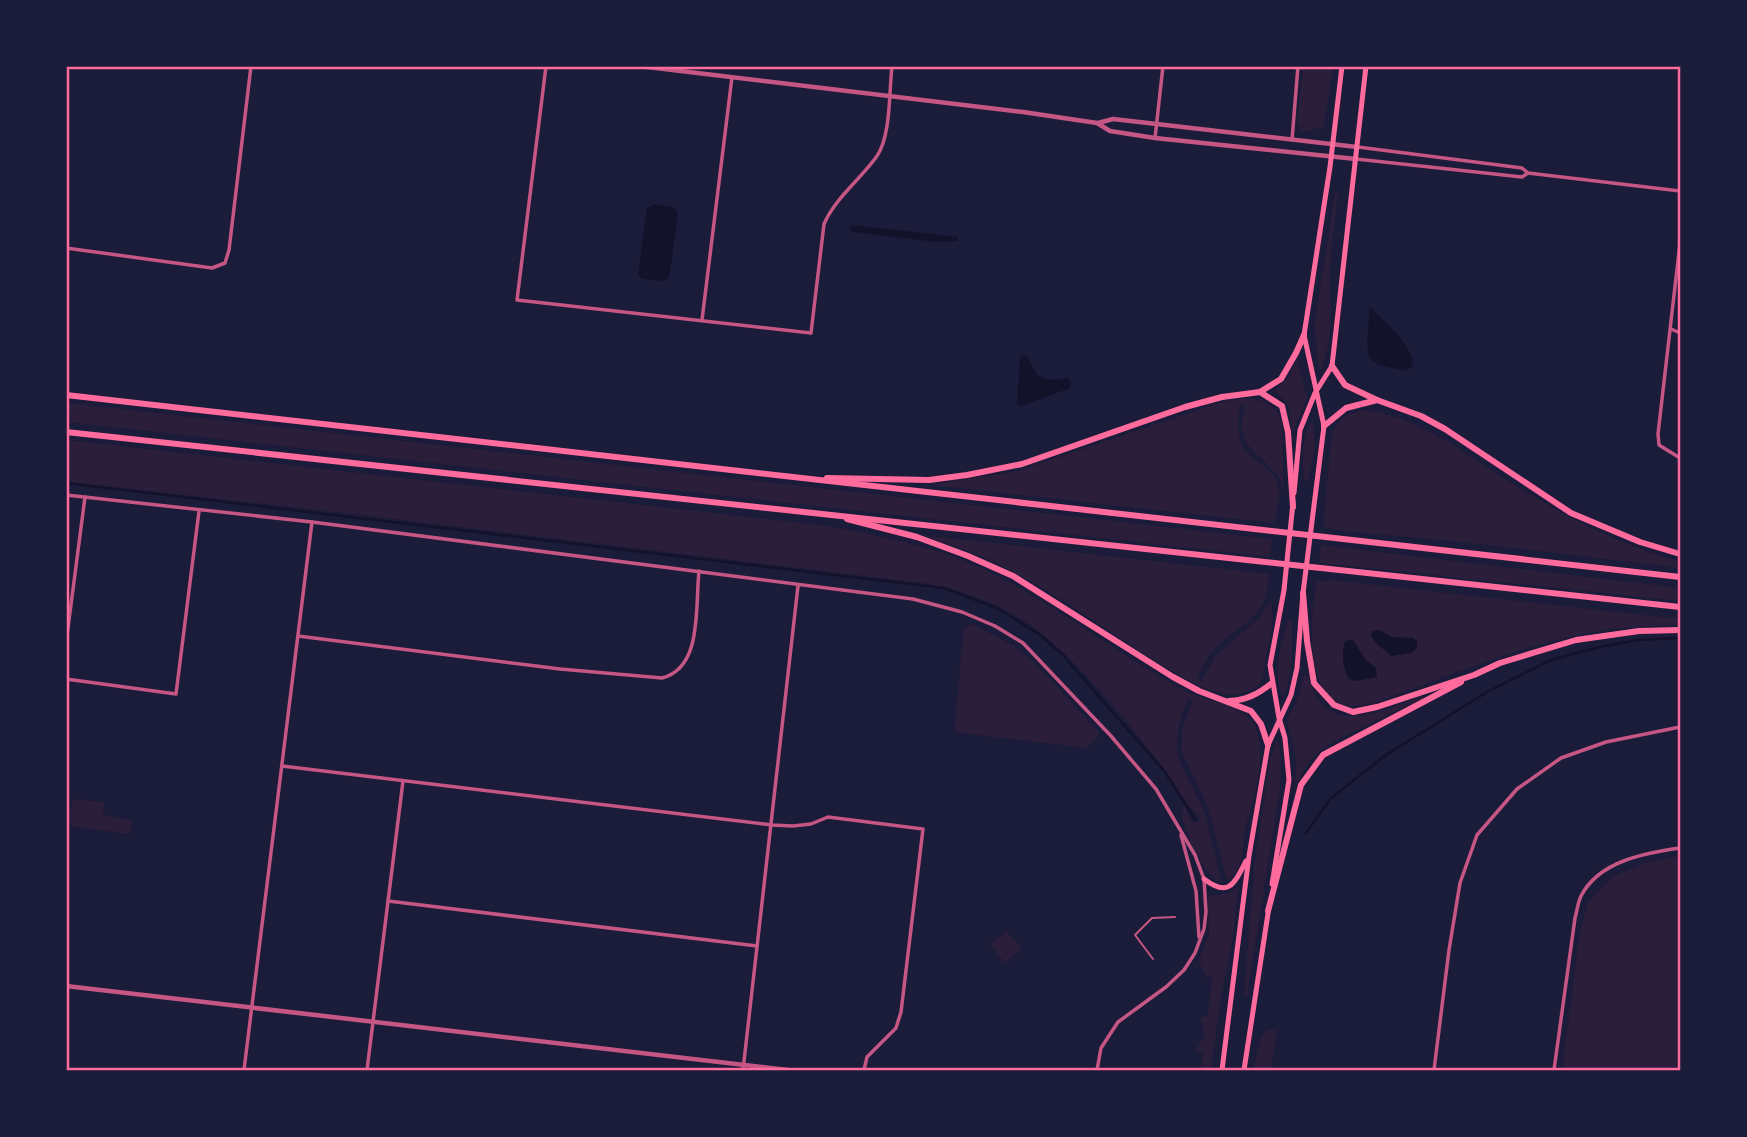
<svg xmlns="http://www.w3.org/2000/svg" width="1747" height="1137" font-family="'Nunito Sans',sans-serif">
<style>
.green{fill:#2a1e3b}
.water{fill:#12122b}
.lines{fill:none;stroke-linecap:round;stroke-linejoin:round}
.stream{stroke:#12122b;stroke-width:2.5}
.service{stroke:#c65784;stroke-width:2}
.minor{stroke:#c65784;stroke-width:3.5}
.tertiary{stroke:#c65784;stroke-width:4.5}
.primary{stroke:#ff6b9d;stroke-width:5}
.motorway{stroke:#ff6b9d;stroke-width:6}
.neatline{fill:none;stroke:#ff6b9d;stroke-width:2.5}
</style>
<rect width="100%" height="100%" fill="#1b1b3a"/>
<g class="green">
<polygon points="1303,67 1333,67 1323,129 1320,127 1308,132 1301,130 1297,121"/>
<path d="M 1335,194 L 1338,194 C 1335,219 1331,245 1330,271 C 1329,304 1335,338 1321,369 L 1319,369 L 1314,327 Z"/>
<polygon points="1296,361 1298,361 1307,398 1292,434 1289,407 1275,390 1289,377"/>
<path d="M 1248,398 C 1267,401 1277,405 1282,424 L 1284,492 C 1277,454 1227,454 1246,406 L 1240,405 C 1228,470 1275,454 1279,490 C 1280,501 1276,513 1274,523 L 930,485 L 1017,471 L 1225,401 Z"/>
<polygon points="67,403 1272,539 1270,557 67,422"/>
<path d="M 1361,410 C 1419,414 1462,453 1510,482 C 1563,515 1619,546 1680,561 L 1680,568 L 1463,542 L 1342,531 L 1323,527 L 1332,433 L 1343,417 Z"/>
<path d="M 1313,420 L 1315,447 L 1308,481 L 1304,481 C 1303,462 1300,434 1313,420 Z"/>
<path d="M 67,440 L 829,526 C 882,536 934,546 983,569 C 1054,603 1115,653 1184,690 C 1205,702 1241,704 1254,724 C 1267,745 1256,796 1248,818 C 1241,837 1248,871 1227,881 L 1208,808 L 1181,750 L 1183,725 L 1193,701 L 1188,698 C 1180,719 1175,735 1178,757 L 1205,813 L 1221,882 C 1204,877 1188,838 1183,821 C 1182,816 1183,810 1184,805 L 1192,822 L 1198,822 L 1200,818 C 1184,804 1173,779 1159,762 C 1119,712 1068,646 1013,614 C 985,598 953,588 922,583 L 354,514 L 67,482 Z"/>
<path d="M 922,535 L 1269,574 C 1267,622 1242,620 1214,650 C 1206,658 1202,669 1197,678 L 1202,681 L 1215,656 L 1259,618 L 1271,600 L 1273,621 L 1261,683 C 1250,693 1236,697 1221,693 C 1195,687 1172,671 1149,657 C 1105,629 1063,598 1017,574 C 987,557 954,546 922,535 Z"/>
<polygon points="1321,545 1680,588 1680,601 1319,563"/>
<path d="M 1331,580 L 1680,619 L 1680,625 C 1650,626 1620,627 1589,633 C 1516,646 1445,678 1374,703 C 1362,705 1348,709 1336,702 C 1303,680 1312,615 1316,582 Z"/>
<path d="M 1288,621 L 1292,621 C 1292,648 1294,673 1283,698 C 1272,674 1280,645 1288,621 Z"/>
<polygon points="972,624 1014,646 1033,661 1098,731 1098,738 1087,748 954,732 964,627"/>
<path d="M 1304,676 L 1309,677 C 1323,741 1383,710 1423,696 L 1423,698 L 1333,742 C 1316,753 1305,764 1298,783 L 1295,782 L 1296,758 L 1287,719 L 1296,703 Z"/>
<polygon points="1276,741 1278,741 1281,756 1280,789 1247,996 1244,996 1254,868 1270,759"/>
<polygon points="72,799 104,802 103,815 132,820 130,832 128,834 69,826"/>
<polygon points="1680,856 1680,1070 1562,1070 1580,932 1588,902 1612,877 1644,863"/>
<path d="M 1239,885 L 1232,943 L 1221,996 L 1211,1070 L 1201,1070 L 1203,1052 L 1196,1050 L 1205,1035 L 1200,1018 L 1208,1016 L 1212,978 L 1206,976 L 1199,961 L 1209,934 L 1208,898 C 1219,892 1228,897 1239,885 Z"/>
<polygon points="1007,931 1022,949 1005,963 990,944"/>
<polygon points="1268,1030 1277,1030 1271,1070 1253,1070 1261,1036"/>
</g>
<g class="water">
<polygon points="653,204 675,208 678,214 669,278 664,281 642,279 638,275 647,209"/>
<polygon points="852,226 860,226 958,237 958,241 938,242 852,232 849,228"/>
<path d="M 1370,307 C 1383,321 1412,343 1413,365 L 1407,371 L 1378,365 L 1369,358 L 1367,342 Z"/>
<path d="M 1022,356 L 1027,356 C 1039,380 1040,382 1067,378 L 1071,382 L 1070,388 L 1021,406 L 1017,405 L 1020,359 Z"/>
<polygon points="1379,630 1392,637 1413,638 1417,641 1417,648 1411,653 1392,656 1378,645 1371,636 1372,631"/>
<path d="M 1349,640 L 1353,640 L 1365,659 L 1376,668 L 1377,677 L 1355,681 L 1349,679 C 1343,669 1341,653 1345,642 Z"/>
</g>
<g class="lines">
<g class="stream">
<polyline points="66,483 944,588 997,608 1039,634 1062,654 1165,772 1195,819"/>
<polyline points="1306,833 1330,799 1386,755 1487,692 1551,660 1600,647 1637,640 1680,638"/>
</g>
<polyline class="service" points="1153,959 1135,935 1152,918 1175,917"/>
<g class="minor">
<path d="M 546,66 L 517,300 L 811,333 L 824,224 C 836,197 860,180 877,156 C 891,136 889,91 892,66"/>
<polyline points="1155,138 1163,66"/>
<polyline points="1292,140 1298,66"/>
<polyline points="1358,147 1522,168 1528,173 1680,191"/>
<polyline points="1356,159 1522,177 1528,173"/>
<polyline points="1680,243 1658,434 1659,445 1680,458"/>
<polyline points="66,248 212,268 225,263 229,250 251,66"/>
<polyline points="702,320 732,77"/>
<polyline points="1671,329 1680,333"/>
<polyline points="66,495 312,522 913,599 962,612 995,626 1023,643 1111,736 1156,789 1195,855 1204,879 1206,912 1204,929 1195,953 1184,970 1166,987 1118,1022 1101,1048 1097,1070"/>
<path d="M 298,636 L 560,669 L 662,678 C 703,668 695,606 699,571"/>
<polyline points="66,643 85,497"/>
<polyline points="66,679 176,694 199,511"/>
<polyline points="282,766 772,825 793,826 811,824 828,817 923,829 901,1012 896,1028 867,1057 864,1070"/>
<polyline points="1181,835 1196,891 1199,937"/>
<polyline points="388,901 757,946"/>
<polyline points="244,1070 312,522"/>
<polyline points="367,1070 403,781"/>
<polyline points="743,1070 798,586"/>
<polyline points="1434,1070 1449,950 1460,883 1477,835 1517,789 1561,758 1606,742 1680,727"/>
<path d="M 1554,1070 L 1575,918 C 1577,911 1578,902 1581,896 C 1599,861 1645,853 1680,848"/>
</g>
<g class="tertiary">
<polyline points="639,66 1023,112 1097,123 1110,131 1155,138 1356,159"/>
<polyline points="1098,123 1113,119 1357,147"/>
<polyline points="66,986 788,1070"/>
</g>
<g class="primary">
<polyline points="1294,493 1300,430 1315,393 1332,366 1366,66"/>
<path d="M 1204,879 C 1229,898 1234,884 1246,861"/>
<polyline points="1272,884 1289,780 1285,738 1279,718 1270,665 1284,590 1293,503"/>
<polyline points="1222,1070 1249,856 1268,745 1291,695 1297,668 1303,593 1324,426 1304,335 1330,167 1342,66"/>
<polyline points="1244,1070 1269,907"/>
</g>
<g class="motorway">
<polyline points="1332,366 1345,385 1377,400 1421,416 1445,429 1571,513 1640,542 1680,554"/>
<polyline points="1260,392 1282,406 1288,432 1293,507"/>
<polyline points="66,395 1680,577"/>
<polyline points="1324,426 1346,408 1377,400"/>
<polyline points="66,432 1680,607"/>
<polyline points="827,478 929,480 967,475 1022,464 1185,407 1222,397 1260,392 1281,379 1296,353 1304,335"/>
<polyline points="847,519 917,537 968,556 1013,576 1173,677 1199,691 1251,711 1261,724 1268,745"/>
<polyline points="1303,593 1307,641 1314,683 1334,705 1353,712 1377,707 1474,675 1500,663 1576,640 1639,631 1680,630"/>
<path d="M 1229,701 C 1247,700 1258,694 1272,683"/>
<polyline points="1268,911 1301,785 1323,755 1461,682"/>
</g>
</g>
<rect width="1747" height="1137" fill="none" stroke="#1b1b3a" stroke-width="136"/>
<rect x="68" y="68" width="1611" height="1001" class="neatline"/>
</svg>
